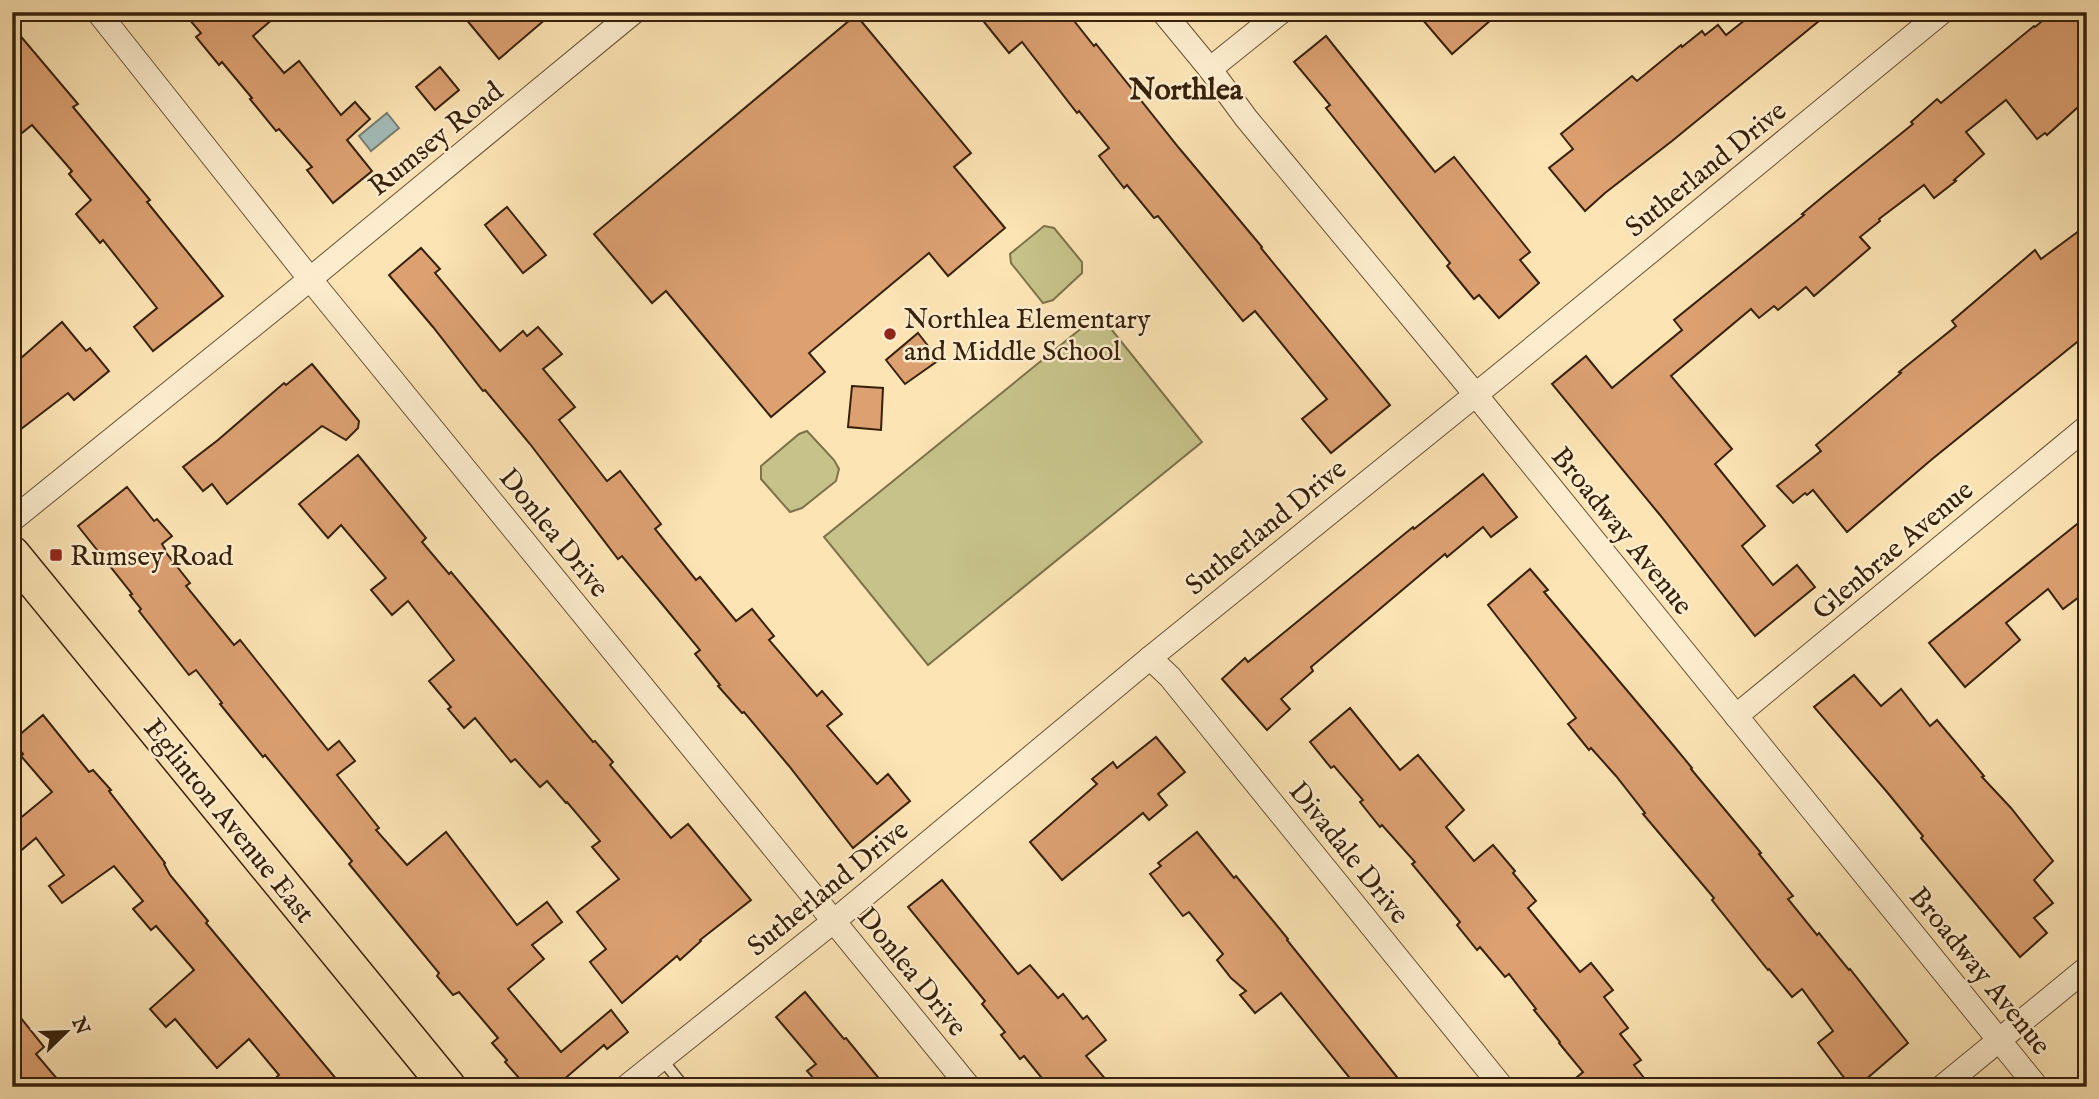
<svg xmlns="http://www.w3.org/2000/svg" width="2099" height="1099" font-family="'IM FELL English',serif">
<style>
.green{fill:#c6c289;stroke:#7e724a;stroke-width:2}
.water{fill:#a3bcb8;stroke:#787e73;stroke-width:2}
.building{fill:#dca071;stroke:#37210c;stroke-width:2}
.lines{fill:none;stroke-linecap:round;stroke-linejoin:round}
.service-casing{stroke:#685236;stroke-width:13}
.minor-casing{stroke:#685236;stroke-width:25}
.primary-casing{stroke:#37210c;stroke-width:38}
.service{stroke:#fdedce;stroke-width:10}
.minor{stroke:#fdedce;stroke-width:23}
.primary{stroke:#fce4b4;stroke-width:35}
.poi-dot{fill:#8f2418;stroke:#fdedce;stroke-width:2.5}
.labels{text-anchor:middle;stroke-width:5;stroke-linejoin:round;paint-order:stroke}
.street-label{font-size:28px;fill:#37210c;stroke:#fdedce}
.poi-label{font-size:28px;fill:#37210c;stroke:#fdedce;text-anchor:start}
.neighbourhood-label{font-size:30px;font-weight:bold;fill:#37210c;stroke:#fdedce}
</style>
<rect width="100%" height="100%" fill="#fce4b4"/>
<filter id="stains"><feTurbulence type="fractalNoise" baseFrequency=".00286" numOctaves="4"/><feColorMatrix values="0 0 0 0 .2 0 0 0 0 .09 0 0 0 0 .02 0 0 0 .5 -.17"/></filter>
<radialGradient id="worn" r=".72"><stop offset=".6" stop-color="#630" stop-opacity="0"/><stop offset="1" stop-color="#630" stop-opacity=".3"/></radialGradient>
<g class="green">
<polygon points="1044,226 1054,228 1082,262 1082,273 1053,300 1043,303 1011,263 1010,254"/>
<polygon points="1099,314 1202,442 928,665 824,537"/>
<polygon points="807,431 834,460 839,469 836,481 802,508 790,512 761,479 761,466 799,434"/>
</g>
<polygon class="water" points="387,113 399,128 371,151 359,136"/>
<g class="building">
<polygon points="183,12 281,12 253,36 284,73 299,61 341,115 355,102 370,119 347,140 372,171 333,203 307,170 312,167 279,129 276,131 250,99 252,98 222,62 219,65 196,37 201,33"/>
<polygon points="460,12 554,12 499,59"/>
<polygon points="976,12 1067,12 1094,46 1096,44 1179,148 1262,247 1261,248 1390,405 1331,453 1302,419 1327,399 1255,311 1243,321 1158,216 1154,218 1127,185 1124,188 1099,156 1109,148 1079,111 1077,113 1022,42 1009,53"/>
<polygon points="1416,12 1500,12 1452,54"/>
<polygon points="1755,12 1830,12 1672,141 1605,193 1585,211 1549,168 1573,149 1561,134 1632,76 1637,81 1681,45 1682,47 1702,31 1705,35 1718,25 1726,35"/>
<polygon points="2053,12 2087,12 2087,99 2047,135 2045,133 2037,139 2006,100 1966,132 1984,154 1954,180 1956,181 1934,198 1924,185 1879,219 1880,221 1860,237 1870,248 1814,296 1806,287 1778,310 1774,306 1759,318 1751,309 1671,376 1732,449 1715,464 1765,526 1742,546 1773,585 1797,565 1815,587 1755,636 1660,515 1552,384 1586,356 1612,388 1682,330 1674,320 1804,215 1802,214 1826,194 1913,124 1911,122 1937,99 1941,103 2034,26 2035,27"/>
<polygon points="856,15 971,153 954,167 1005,228 948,276 929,253 809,353 825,372 771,417 666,291 652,303 594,234"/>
<polygon points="12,26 78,104 73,107 150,200 147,202 223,296 153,351 134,327 157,308 103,240 100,243 76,214 91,200 69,174 72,171 32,125 12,141"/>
<polygon points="1326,36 1435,172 1454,157 1530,252 1520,260 1539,283 1499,318 1479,295 1474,299 1447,266 1450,263 1326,108 1330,105 1294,62"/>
<polygon points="440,67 459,90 435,110 416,87"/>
<polygon points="507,207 546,255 523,273 485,225"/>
<polygon points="2087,225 2087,334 1931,460 1847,532 1813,490 1807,495 1805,493 1793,503 1777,486 1821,451 1816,445 1901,373 1899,372 1956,326 1952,321 2035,250 2041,259"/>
<polygon points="421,248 440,269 435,273 500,351 523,331 527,336 538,327 562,354 543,369 575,407 559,420 589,458 607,481 620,471 661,524 655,529 696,580 700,577 736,621 752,609 774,636 769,640 817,696 822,691 842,714 827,726 877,784 888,774 910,801 853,848 789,766 744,712 742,713 718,686 720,685 695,654 700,650 662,604 622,556 618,559 530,444 485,390 483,391 433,327 389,275"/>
<polygon points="62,322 86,351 90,348 109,371 74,400 68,393 12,436 12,366"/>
<polygon points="918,333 939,360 905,384 886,360"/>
<polygon points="312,364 359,421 358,428 346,440 322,426 227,504 212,484 203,491 183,467 218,440 284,383 286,385"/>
<polygon points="852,386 883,388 881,430 848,427"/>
<polygon points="358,455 426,538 422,542 449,574 451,572 593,742 595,741 613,762 610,765 671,838 688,824 751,900 700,940 701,941 680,960 677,956 622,1003 590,962 606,949 577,912 619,879 592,847 600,841 567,802 566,803 547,781 540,787 515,759 511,762 475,718 464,728 448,709 451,707 429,681 454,660 408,601 392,615 371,590 386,578 341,525 328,538 299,504"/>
<polygon points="1483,474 1517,517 1491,537 1483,527 1447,557 1445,554 1311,667 1313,671 1281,699 1290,709 1267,730 1222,679 1245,658 1248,662 1413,527 1414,529"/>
<polygon points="127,487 154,521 157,519 172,536 162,544 165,549 164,550 190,583 186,586 234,645 240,640 328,750 339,741 355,761 337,775 379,828 376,830 407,865 446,832 517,925 547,902 562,922 532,945 544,959 508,989 561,1052 611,1010 628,1032 607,1049 604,1045 555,1087 527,1087 505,1062 507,1060 492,1043 498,1038 459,992 453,995 437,976 439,973 349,864 352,861 265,755 263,757 220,704 222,703 196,670 189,675 139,611 141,609 130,595 132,594 78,526"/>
<polygon points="2087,516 2087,591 2063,609 2048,589 2006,623 2020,640 1965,687 1929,643"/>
<polygon points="1530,569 1548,590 1544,592 1673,745 1692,768 1691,769 1761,853 1759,854 1793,896 1788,899 1817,935 1819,933 1849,970 1850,969 1908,1043 1857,1087 1851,1087 1818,1043 1833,1031 1802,989 1792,997 1769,969 1768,970 1712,900 1714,898 1643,814 1645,813 1616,776 1591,748 1589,750 1568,724 1576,718 1488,605"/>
<polygon points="1854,675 1881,706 1901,689 1930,726 1937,720 1984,776 1982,777 2011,808 2053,861 2034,880 2053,903 2034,918 2047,933 2020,957 1921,838 1923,836 1887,792 1814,707"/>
<polygon points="1350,708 1400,770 1418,755 1464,810 1446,827 1474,861 1493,845 1515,871 1513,873 1536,901 1528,908 1580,972 1591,963 1613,990 1604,997 1628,1028 1620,1034 1641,1060 1634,1065 1651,1087 1565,1087 1583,1072 1559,1043 1560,1042 1534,1010 1536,1009 1509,974 1505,977 1480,947 1477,950 1457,925 1460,922 1412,864 1415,862 1382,825 1380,827 1360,802 1363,800 1334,766 1331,768 1310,742"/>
<polygon points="43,715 89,772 93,770 111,790 109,791 165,863 164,864 170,875 208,921 206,923 343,1087 266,1087 279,1075 249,1039 217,1068 175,1019 166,1027 150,1009 194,970 156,926 151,930 133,909 143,901 114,866 62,903 49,886 64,875 36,838 12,858 12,825 52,792 21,756 23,754 12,741"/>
<polygon points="1156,737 1185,772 1158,794 1167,805 1149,820 1143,813 1062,880 1030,842 1097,784 1092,779 1113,762 1117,768"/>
<polygon points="1197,832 1234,878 1236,876 1288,939 1287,940 1405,1087 1357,1087 1281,993 1255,1013 1240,995 1246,991 1231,978 1217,960 1223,954 1189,912 1183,916 1150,874 1161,866 1158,863"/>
<polygon points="942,880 1018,974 1030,965 1058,998 1063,994 1083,1019 1087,1016 1106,1040 1086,1056 1112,1087 1049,1087 1024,1056 1020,1059 1001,1035 1005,1032 982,1004 985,1001 908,907"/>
<polygon points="805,992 844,1039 846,1038 886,1087 821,1087 807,1071 816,1064 776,1017"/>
<polygon points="12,1007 44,1047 36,1054 64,1087 12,1087"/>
</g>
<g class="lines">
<g class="service-casing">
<polyline id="service" points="661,1058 684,1087"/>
</g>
<g class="minor-casing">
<g id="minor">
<polyline points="98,12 310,279 969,1087"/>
<polyline points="1163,12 1210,69 1246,118 1476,395 2037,1087"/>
<polyline points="1210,69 1281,12"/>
<polyline points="12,520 287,298 634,12"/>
<polyline points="1150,658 1170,677 1502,1087"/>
<polyline points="1736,716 2087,427"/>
<polyline points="626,1087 834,921 1150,658 1495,379 1942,12"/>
<polyline points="1942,1087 2087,968"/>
</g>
</g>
<g class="primary-casing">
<polyline id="primary" points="12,554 448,1087"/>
</g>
<use href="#service" class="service"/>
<use href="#minor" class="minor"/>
<use href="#primary" class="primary"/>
</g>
<g class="poi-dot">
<circle cx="890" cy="334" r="7"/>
<rect x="49" y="548" width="14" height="14" rx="3.5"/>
</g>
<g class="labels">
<g class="street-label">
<text transform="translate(435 138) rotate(-39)" y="10">Rumsey Road</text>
<text transform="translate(1705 168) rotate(-39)" y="10">Sutherland Drive</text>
<text transform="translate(1265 526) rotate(-39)" y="10">Sutherland Drive</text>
<text transform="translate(1623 530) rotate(51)" y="10">Broadway Avenue</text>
<text transform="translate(555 532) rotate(51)" y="10">Donlea Drive</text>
<text transform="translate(1892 549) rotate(-40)" y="10">Glenbrae Avenue</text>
<text transform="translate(230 820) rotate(51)" y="10">Eglinton Avenue East</text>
<text transform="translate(1350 852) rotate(51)" y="10">Divadale Drive</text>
<text transform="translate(827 887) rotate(-39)" y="10">Sutherland Drive</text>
<text transform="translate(1981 970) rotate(51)" y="10">Broadway Avenue</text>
<text transform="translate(913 971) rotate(51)" y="10">Donlea Drive</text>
</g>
<g class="poi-label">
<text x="904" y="328">Northlea Elementary<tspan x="904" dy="32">and Middle School</tspan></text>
<text x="70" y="565">Rumsey Road</text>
</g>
<g class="neighbourhood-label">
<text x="1186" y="99">Northlea</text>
</g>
</g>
<rect width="2099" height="1099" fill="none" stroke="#fce4b4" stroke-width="42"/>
<rect x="14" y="14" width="2071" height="1071" fill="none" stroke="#37210c" stroke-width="3.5"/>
<rect x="21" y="21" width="2057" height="1057" fill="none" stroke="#37210c" stroke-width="2"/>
<g transform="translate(66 1032) rotate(67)" stroke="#fdedce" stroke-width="5" paint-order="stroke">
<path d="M0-5L12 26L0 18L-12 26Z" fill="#37210c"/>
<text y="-10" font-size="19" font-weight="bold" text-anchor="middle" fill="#37210c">N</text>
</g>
<rect width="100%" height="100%" filter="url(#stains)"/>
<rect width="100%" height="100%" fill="url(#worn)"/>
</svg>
